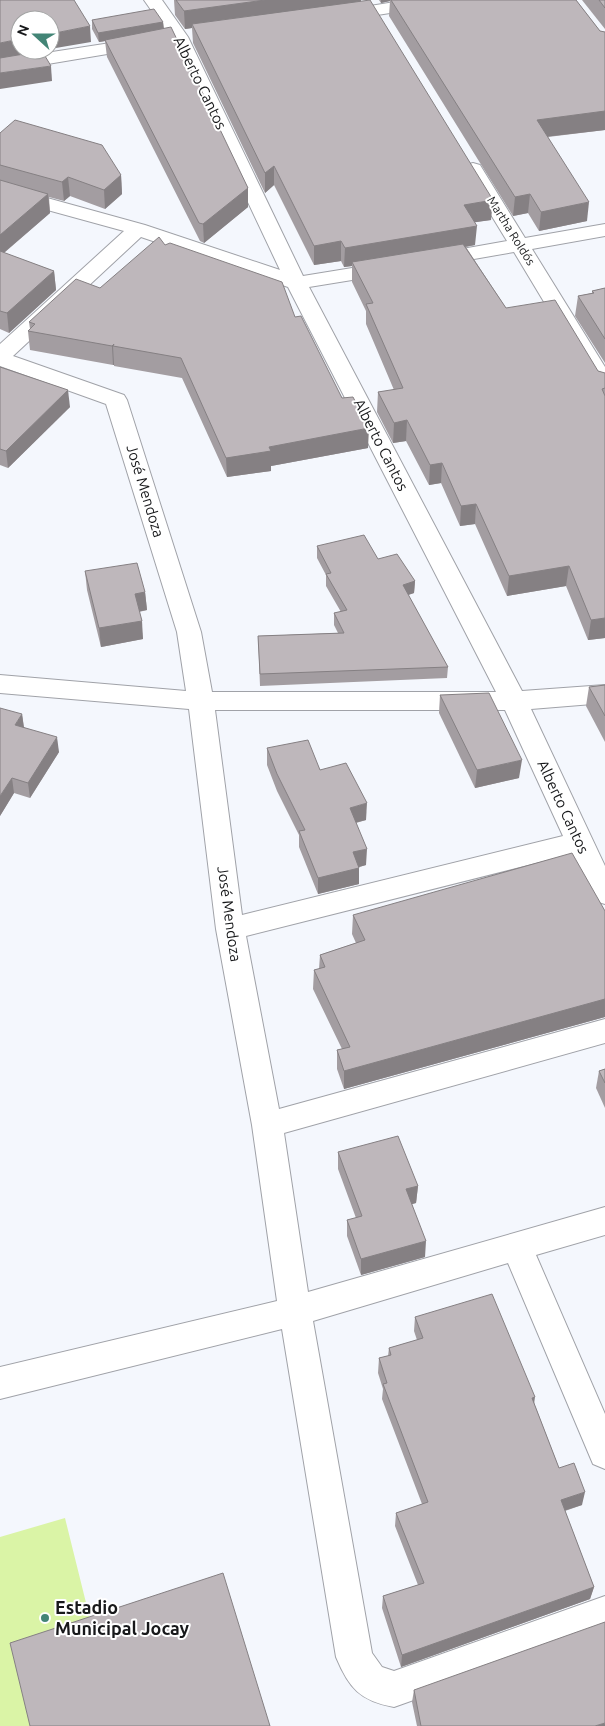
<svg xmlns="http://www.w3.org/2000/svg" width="605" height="1726" font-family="Ubuntu,sans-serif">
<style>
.green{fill:#daf4a6}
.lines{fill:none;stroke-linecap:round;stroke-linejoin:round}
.minor-casing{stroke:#a0a2a8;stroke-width:2}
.minor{fill:#fff;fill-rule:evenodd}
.wall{fill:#a39da1}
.shaded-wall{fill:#858083}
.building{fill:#beb7bb;stroke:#858083}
.poi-dot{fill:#438576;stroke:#fff;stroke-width:2}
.labels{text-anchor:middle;stroke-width:4;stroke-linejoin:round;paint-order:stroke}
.far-street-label{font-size:12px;fill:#17181a;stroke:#fff}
.street-label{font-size:15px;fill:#17181a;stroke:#fff}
.near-poi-label{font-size:18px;font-weight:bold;fill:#17181a;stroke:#fff;text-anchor:start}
</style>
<rect width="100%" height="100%" fill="#f4f7fd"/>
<polygon class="green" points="65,1518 95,1639 265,1726 0,1726 0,1537"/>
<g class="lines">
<g class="minor-casing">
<g id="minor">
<path d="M 144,0 L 162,0 L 188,37 L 303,276 L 389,262 L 396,264 L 399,268 L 396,272 L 389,274 L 309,287 L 522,691 L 605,685 L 605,703 L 531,709 L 605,866 L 605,904 L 595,901 L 572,854 L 246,936 L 279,1109 L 605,1019 L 605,1043 L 284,1133 L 308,1292 L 605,1207 L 605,1235 L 536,1255 L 605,1414 L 605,1469 L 593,1464 L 508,1263 L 313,1321 L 372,1653 L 382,1667 L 394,1671 L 605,1596 L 605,1632 L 394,1707 C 360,1701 349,1688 336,1657 L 282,1329 L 0,1399 L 0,1367 L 277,1301 L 252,1125 L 216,929 L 189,709 L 0,693 L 0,675 L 186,691 L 177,632 L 106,404 L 0,366 L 0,344 L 124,231 L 0,197 L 0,185 L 145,225 L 280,270 L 170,37 ZM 141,237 L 288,287 L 496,692 L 212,692 L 201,632 L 127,400 L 124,395 L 13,356 ZM 215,710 L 505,710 L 563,836 L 242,915 Z"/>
<polygon points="407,0 450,0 447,4 441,5 339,21 333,20 330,16 333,12 339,11"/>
<polygon points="143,38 149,39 152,43 149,47 0,72 0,60"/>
<polygon points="473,163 480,165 525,238 605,224 605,236 532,249 605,367 605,392 597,390 594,385 514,252 434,266 427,264 424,260 427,256 434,254 507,241 463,169 466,165"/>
</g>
</g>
<use href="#minor" class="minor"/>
</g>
<g class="wall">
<polygon points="174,0 361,0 361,2 491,220 475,222 475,245 466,247 506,308 598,371 605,373 605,638 588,640 566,586 507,596 475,524 460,526 441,483 429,485 406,441 393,443 377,412 378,392 394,390 366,324 366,311 352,282 352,266 344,267 341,261 314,265 274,185 265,193 193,43 192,28 185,29 175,15"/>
<polygon points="379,0 576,0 600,31 605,32 605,130 548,137 587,221 539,231 528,213 513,216 389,16 390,1 381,3"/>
<polygon points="582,0 605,0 605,29"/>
<polygon points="92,20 163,22 164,29 248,188 248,207 204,243 200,241 107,57 105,41 99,42 92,29"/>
<polygon points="0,133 121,175 122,194 105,209 70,196 64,201 49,197 50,213 4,253 54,271 56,290 9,333 0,329"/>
<polygon points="165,245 295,317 342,398 368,448 271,466 271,471 227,477 182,378 114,366 114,365 113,365 30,350 28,331 30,329 29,322 100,288"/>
<polygon points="605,288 605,363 575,316 578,296 592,293 592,291"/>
<polygon points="0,367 70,407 8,468 0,465"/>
<polygon points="317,546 378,559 415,581 414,593 408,595 448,667 447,678 260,686 258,636 338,633 334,625 334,613 341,612 326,586 326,575 317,558"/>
<polygon points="85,571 145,592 147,610 139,612 143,639 101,647 87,590"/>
<polygon points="605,685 605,742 586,706 589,687"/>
<polygon points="440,695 519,778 475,788 439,713"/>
<polygon points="22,714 24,727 59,752 30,798 14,793 0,816"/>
<polygon points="267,748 320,770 366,820 356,823 366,865 359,867 359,884 318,894 299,847 299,835 277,791 267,765"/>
<polygon points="605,911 605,1017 344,1089 337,1069 337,1050 342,1049 313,989 314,970 319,969 320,955 356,943 352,934 353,915"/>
<polygon points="605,1069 605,1108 596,1088 599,1071"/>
<polygon points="338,1152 418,1186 416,1203 412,1204 425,1257 361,1275 347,1236 347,1220 356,1218 338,1169"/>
<polygon points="415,1317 534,1403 559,1468 582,1505 565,1511 594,1587 590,1599 401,1667 382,1608 383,1596 418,1585 395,1526 396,1513 422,1504 382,1399 383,1389 378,1373 379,1358 388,1356 389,1348 417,1340 414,1331"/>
<polygon points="414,1690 605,1726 417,1726 412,1702"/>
</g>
<g class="shaded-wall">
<polygon points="265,0 361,0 361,6 192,24 192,28 185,29 184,11"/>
<polygon points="381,0 390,0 390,1 381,3"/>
<polygon points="163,22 164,32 99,42 98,33"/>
<polygon points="90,26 91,42 50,49 50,34"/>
<polygon points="20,39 20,50 46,50 0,59 0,43"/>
<polygon points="51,66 52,81 0,89 0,73"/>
<polygon points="605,111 605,130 535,138 537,120"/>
<polygon points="274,166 274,185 265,193 265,173"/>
<polygon points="121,175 122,194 105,209 104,190"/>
<polygon points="68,177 70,196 64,201 62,182"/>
<polygon points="248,188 248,207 204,243 203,224"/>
<polygon points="48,194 50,213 0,256 0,235"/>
<polygon points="530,194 528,213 513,216 515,197"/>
<polygon points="493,200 491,220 463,224 464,205"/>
<polygon points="589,202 587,221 539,231 541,212"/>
<polygon points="477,226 475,245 354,266 352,262 352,266 344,267 345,248"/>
<polygon points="341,241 341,261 314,265 314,246"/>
<polygon points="54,271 56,290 9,333 7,313"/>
<polygon points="114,344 113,346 114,365 113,365 112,346"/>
<polygon points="68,390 70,407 8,468 6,451"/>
<polygon points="407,420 406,441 393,443 394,423"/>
<polygon points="369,428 368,448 271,466 271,471 227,477 226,458 269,447"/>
<polygon points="442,463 441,483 429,485 430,465"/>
<polygon points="476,504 475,524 460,526 461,506"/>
<polygon points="569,566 566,586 507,596 509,576"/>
<polygon points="415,581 414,593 402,597 403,585"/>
<polygon points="145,592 147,610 136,612 135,594"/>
<polygon points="605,618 605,638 588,640 591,620"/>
<polygon points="142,621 143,639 101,647 99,628"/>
<polygon points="22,714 24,729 15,725"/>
<polygon points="57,737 59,752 30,798 28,783"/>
<polygon points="522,760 519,778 475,788 477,770"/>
<polygon points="12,778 14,793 0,816 0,796"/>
<polygon points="367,803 366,820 350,824 350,808"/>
<polygon points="367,849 366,865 352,869 353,852"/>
<polygon points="359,868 359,884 318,894 318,878"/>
<polygon points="605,999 605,1017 344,1089 344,1071"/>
<polygon points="418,1186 416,1203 405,1206 406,1189"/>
<polygon points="426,1241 425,1257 361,1275 361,1259"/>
<polygon points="535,1397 533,1411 532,1398"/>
<polygon points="585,1492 582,1505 557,1513 561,1500"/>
<polygon points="594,1587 590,1599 401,1667 402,1655"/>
<polygon points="605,1723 605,1726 595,1726"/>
</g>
<g class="building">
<polygon points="0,0 74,0 90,26 50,34 50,20 20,20 20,39 0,43"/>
<polygon points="176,0 265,0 184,11"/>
<polygon points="370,0 493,200 464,205 477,226 345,248 341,241 314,246 274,166 265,173 192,24"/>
<polygon points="391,0 576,0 600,31 605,32 605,111 537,120 589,202 541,212 530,194 515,197"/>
<polygon points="599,0 605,0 605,8"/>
<polygon points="154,9 163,22 98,33 92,20"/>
<polygon points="171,27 248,188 203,224 199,223 105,40"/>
<polygon points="42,51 51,66 0,73 0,58"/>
<polygon points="15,120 102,145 121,175 104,190 68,177 62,182 0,165 0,133"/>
<polygon points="0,180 48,194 0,235"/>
<polygon points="159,237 165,245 170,243 282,282 295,317 301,316 342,398 353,397 369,428 269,447 271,451 226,458 181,358 113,346 114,344 112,346 28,331 35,324 29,322 76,279 100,288"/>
<polygon points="463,244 506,308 555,300 598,371 605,373 605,388 602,389 605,396 605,618 591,620 569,566 509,576 476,504 461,506 442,463 430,465 407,420 394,423 378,392 403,388 366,304 373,303 352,262"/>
<polygon points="0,251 54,271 7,313 0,311"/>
<polygon points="605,288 605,339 578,296 594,293 592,291"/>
<polygon points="0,367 68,390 6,451 0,449"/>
<polygon points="364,535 378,559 397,554 415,581 403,585 448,667 260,674 258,636 344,633 334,613 347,610 326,574 331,573 317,546"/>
<polygon points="137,563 145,592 135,594 142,621 99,628 85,571"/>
<polygon points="605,685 605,716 589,687"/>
<polygon points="489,693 522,760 477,770 440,695"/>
<polygon points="0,708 22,714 15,725 57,737 28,783 12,778 0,796"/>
<polygon points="308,740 320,770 346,763 367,803 350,808 367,849 353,852 359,868 318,878 299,831 305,830 277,774 267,748"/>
<polygon points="572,853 605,911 605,999 344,1071 337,1050 350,1047 314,970 325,967 320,955 365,940 353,915"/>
<polygon points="605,1069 605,1083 599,1071"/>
<polygon points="398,1136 418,1186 406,1189 426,1241 361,1259 347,1220 362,1216 338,1152"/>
<polygon points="492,1294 535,1397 532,1398 559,1468 574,1463 585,1492 561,1500 594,1587 402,1655 383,1596 424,1583 396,1513 428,1502 383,1384 387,1383 379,1358 391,1355 389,1348 423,1338 415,1317"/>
<polygon points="223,1573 270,1726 30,1726 10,1643"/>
<polygon points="605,1622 605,1723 595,1726 421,1726 414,1690"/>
</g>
<circle class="poi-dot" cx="45" cy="1618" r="5"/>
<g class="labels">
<g class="far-street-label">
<text transform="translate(511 231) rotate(58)" y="4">Martha Roldós</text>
</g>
<g class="street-label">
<text transform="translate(200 83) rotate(64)" y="5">Alberto Cantos</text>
<text transform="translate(381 445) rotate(63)" y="5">Alberto Cantos</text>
<text transform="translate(145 491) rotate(73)" y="5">José Mendoza</text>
<text transform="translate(563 807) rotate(65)" y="5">Alberto Cantos</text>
<text transform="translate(229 914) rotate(82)" y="5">José Mendoza</text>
</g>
<g class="near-poi-label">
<text x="55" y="1614">Estadio<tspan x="55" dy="21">Municipal Jocay</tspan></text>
</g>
</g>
<g transform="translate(35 35) rotate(291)"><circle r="24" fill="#ffffff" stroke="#a2a3a3"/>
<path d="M0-4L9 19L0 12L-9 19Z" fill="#438576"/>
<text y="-8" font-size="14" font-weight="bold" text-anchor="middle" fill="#17181a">N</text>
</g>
</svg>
